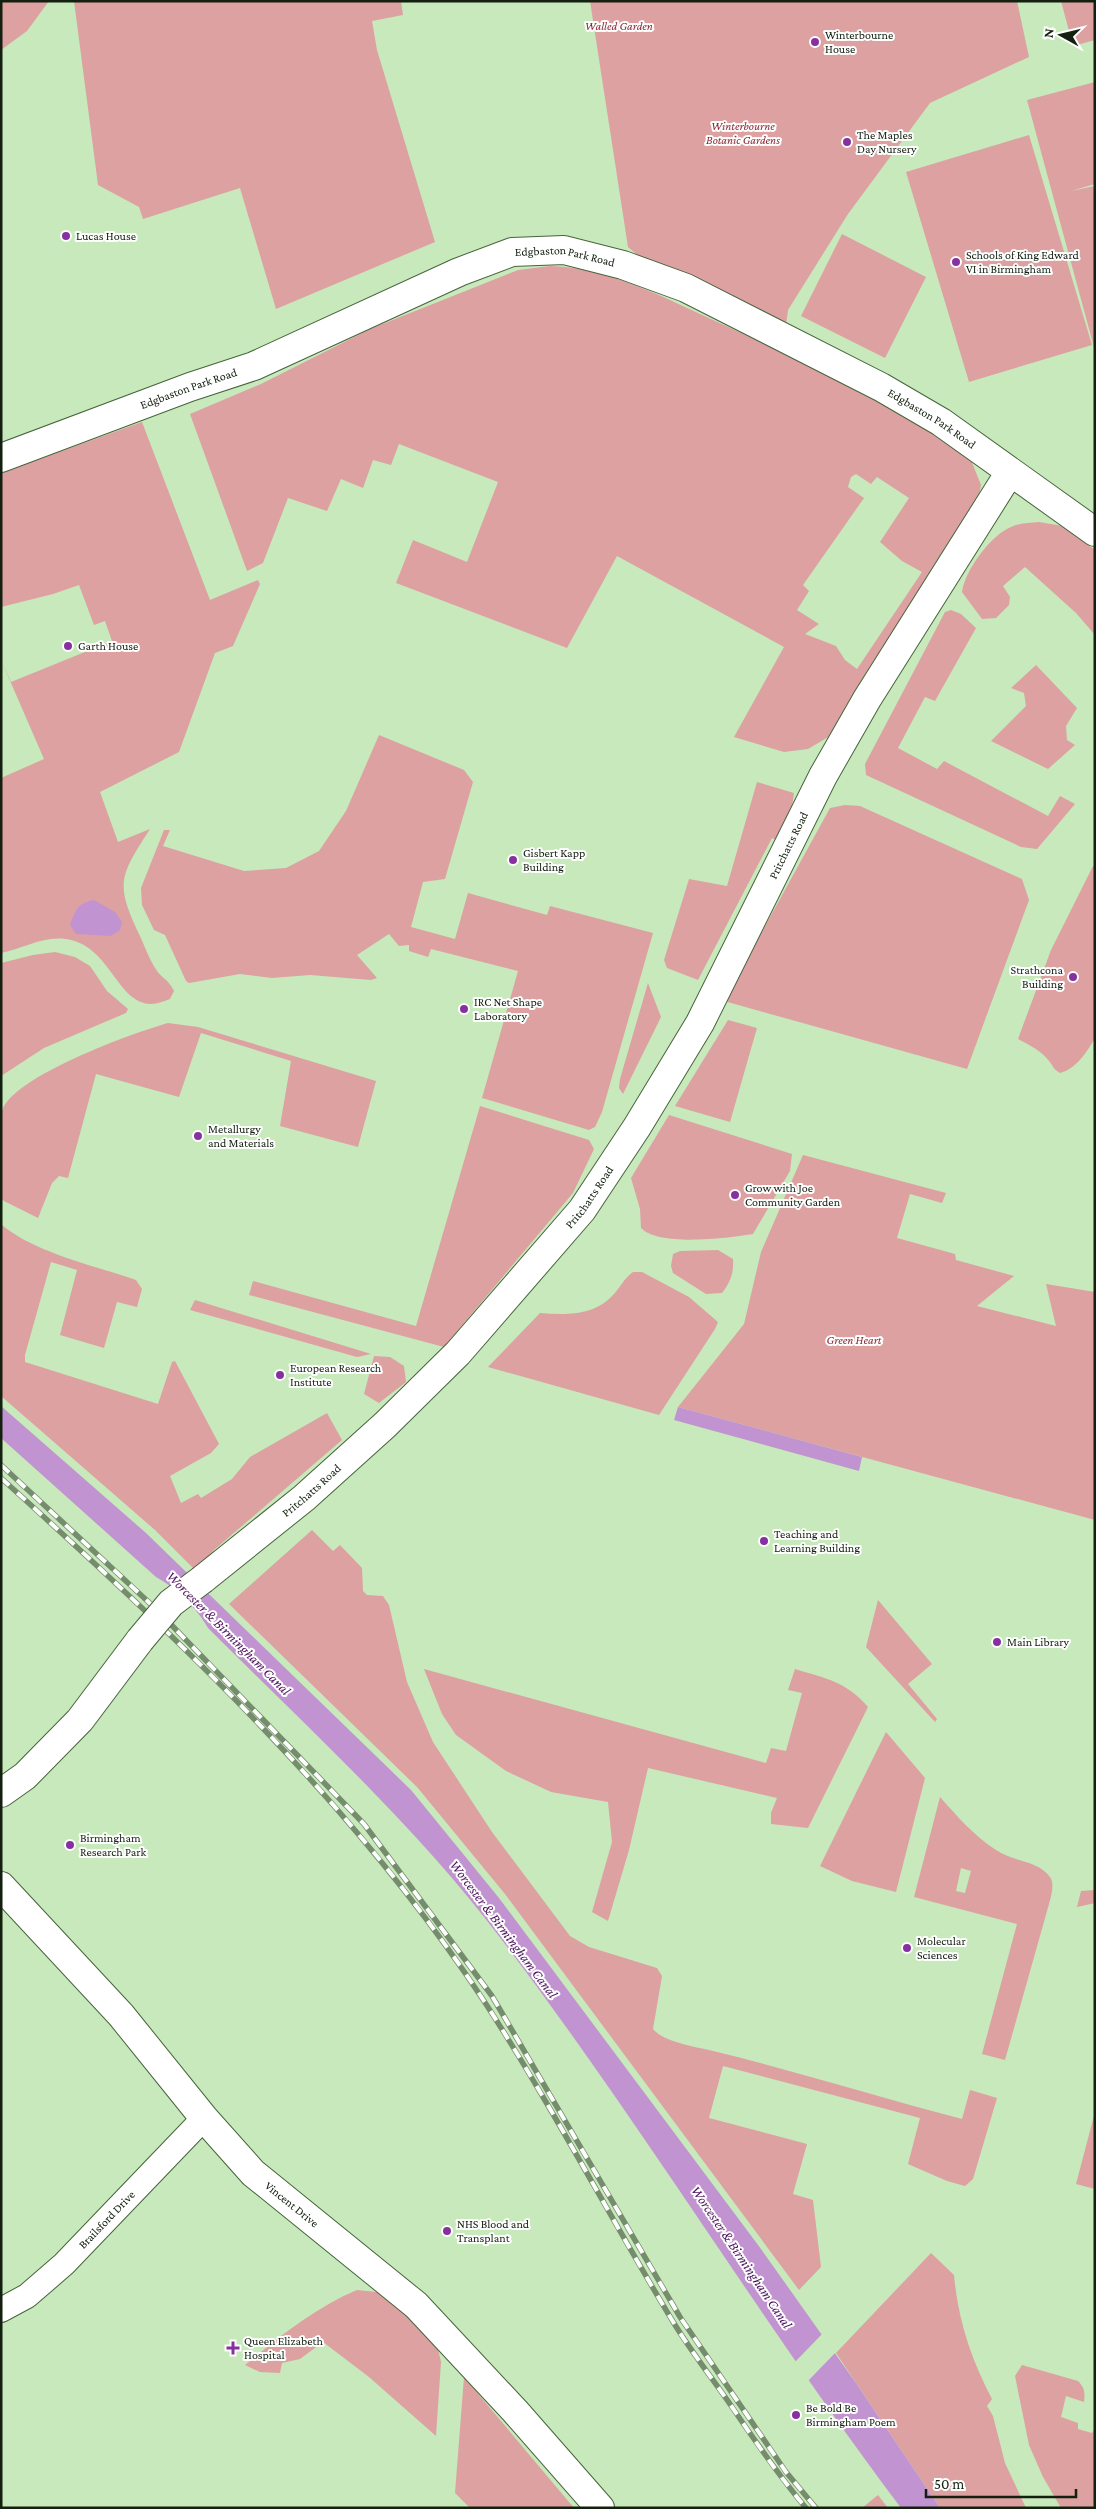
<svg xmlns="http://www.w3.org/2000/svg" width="1096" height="2509" font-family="'Crimson Pro',serif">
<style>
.green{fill:#dda1a2;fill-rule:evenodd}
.water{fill:#c293d1}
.pier{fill:#c7e9bb}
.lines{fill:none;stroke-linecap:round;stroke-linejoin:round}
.minor-casing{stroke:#47643c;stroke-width:26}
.tertiary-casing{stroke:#47643c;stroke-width:30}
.minor{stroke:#fff;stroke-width:24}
.tertiary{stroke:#fff;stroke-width:28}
.rail-casing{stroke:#758d6d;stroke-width:5.5}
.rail{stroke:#fefefe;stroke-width:4;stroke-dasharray:11;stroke-linecap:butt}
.tertiary-bridge-casing{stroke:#47643c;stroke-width:30;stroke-linecap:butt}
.tertiary-bridge{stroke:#fff;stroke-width:28}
.poi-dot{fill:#86319f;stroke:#fefefe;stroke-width:2}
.labels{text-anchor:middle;stroke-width:4;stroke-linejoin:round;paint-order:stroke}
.park-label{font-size:12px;font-style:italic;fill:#882833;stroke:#fefefe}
.poi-label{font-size:12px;fill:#131f0f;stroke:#fefefe;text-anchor:start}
.street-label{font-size:12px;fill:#131f0f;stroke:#fefefe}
.water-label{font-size:14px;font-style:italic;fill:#4b115b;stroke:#fefefe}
</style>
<rect width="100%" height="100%" fill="#c7e9bb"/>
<g class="green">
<polygon points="1,1 49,1 27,31 1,50"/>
<polygon points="74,1 401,1 403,15 372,21 377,50 435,242 276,309 240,188 143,219 139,207 98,185"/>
<polygon points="590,1 1017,1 1029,57 930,103 848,214 788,310 786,325 647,263 628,247"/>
<polygon points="1061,1 1095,1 1095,40 1073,46"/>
<polygon points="1095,82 1095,184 1071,191 1095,186 1095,351 1027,100"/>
<polygon points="1029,135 1092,345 969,382 906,172"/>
<polygon points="842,234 926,277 885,358 801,316"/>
<path d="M 550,266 C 602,267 653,292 700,314 C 785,352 866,395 948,437 L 971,460 L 981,485 L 976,513 L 868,674 L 830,736 L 808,749 L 784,752 L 734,737 L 784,647 L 617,556 L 567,648 L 396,583 L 413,540 L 467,562 L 498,482 L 399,444 L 391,465 L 373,460 L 363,488 L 341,479 L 327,511 L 288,498 L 263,563 L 247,571 L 190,414 L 261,384 L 370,329 L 518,270 ZM 856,474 L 871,484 L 877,477 L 909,498 L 880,542 L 902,561 L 922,572 L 857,669 L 845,660 L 836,646 L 805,634 L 819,624 L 797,610 L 809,591 L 803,585 L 864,498 L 848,487 L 851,477 Z"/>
<path d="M 142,422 L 210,600 L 258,580 L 260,584 L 233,646 L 215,653 L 179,752 L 100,792 L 118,842 L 150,829 C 119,877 115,884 140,936 C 145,947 150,961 157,971 C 163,979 168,979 174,991 L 170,999 C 164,1001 157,1004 151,1004 C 116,1003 110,944 65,939 C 43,936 22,949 1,953 L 1,778 L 44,759 L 1,660 L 11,682 L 112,641 L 105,621 L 94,625 L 79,585 L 53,594 L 1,607 L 1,473 Z"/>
<path d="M 1039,522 L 1063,526 L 1095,550 L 1095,635 L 1076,613 L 1025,567 L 1003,586 L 1010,597 L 1009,605 L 996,618 L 982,619 L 962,592 C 965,570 991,535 1011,527 C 1019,523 1030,523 1039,522 Z"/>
<polygon points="951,610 961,614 976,628 935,701 925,697 898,748 937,769 944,761 1048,816 1060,796 1075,804 1037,849 1021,847 866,775 865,764 945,612"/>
<polygon points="1036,665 1077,708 1066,726 1067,740 1075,745 1048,769 991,741 1026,706 1024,693 1011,688"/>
<polygon points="379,735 464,770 473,782 445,879 423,882 411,927 455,939 468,893 547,915 550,906 653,933 602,1112 595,1127 589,1130 482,1098 518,971 431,949 428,957 409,951 409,945 399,946 389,934 357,955 377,978 371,980 310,975 272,978 240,974 189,983 186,981 165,935 154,930 142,905 141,888 164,830 170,830 163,846 244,871 286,868 319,851 346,811"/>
<polygon points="757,782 794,793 791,813 780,842 772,838 698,980 667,968 664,960 689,879 727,886"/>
<polygon points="845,805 860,806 1022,879 1029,900 967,1069 724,1001 830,808"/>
<path d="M 1093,866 L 1095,867 L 1095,1038 C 1087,1052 1076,1069 1060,1073 C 1053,1069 1054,1067 1049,1061 C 1042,1051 1029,1045 1018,1039 L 1051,950 Z"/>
<polygon points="55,952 75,957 90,966 107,991 128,1009 126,1013 44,1048 1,1076 1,963 33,955"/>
<polygon points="648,983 661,1017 623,1094 619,1088 620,1079"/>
<polygon points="728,1020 757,1028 730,1122 675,1106"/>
<path d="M 168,1023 L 198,1027 L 376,1081 L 358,1147 L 280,1126 L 291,1061 L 201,1033 L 179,1097 L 96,1074 L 68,1178 L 59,1176 L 52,1183 L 38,1218 L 4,1201 L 1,1198 C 1,1177 1,1155 1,1133 C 1,1127 0,1117 2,1111 C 13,1076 133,1033 168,1023 Z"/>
<polygon points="480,1106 589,1140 594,1149 573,1193 444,1347 249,1295 253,1281 416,1326"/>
<path d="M 669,1115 L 792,1154 L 790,1171 L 753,1234 C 728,1238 659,1247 641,1228 L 640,1209 L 631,1178 Z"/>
<polygon points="803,1155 946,1193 942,1203 910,1194 897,1238 955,1254 956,1260 1014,1276 977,1306 1056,1326 1046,1284 1095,1292 1095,1520 678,1407 744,1324 761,1252"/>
<path d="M 1,1224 C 32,1252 96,1266 136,1280 L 142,1289 L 137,1307 L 117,1302 L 104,1348 L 60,1335 L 77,1270 L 51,1262 L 25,1355 L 25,1362 L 158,1404 L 172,1362 L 175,1361 L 219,1444 L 211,1453 L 170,1476 L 181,1503 L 198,1494 L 201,1498 L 232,1479 L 250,1457 L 327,1413 L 342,1440 L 214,1550 L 197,1572 L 155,1530 L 1,1396 Z"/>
<path d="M 718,1250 L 733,1259 C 734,1273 730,1283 722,1293 L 706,1294 L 673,1273 L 671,1266 L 673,1254 L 680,1251 Z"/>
<path d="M 633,1272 L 642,1272 L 689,1297 L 718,1322 L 715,1329 L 659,1415 L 488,1367 L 540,1313 C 566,1315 594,1316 613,1295 C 620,1288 624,1278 633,1272 Z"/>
<polygon points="195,1300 371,1354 357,1357 190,1310"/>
<polygon points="374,1356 390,1357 404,1366 406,1382 379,1403 364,1394"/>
<path d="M 312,1530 L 333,1551 L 340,1545 L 362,1568 L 363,1591 L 367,1595 L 383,1596 L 389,1605 L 407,1682 L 433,1742 L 492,1832 L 570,1936 L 589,1947 L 657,1968 L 662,1976 L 653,2029 C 663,2042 697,2047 713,2051 C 796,2071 878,2097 962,2119 L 970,2090 L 997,2098 L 973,2179 L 965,2186 L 947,2181 L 908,2164 L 920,2118 L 723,2066 L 709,2118 L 807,2144 L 793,2194 L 813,2200 L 821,2267 L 799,2290 L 505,1894 L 417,1787 L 229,1604 Z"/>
<polygon points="878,1600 932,1664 908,1684 937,1719 935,1722 866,1647"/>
<path d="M 424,1669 L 766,1763 L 771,1748 L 786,1751 L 802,1693 L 788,1690 L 795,1669 C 825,1678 847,1682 868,1707 L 808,1828 L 771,1824 L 771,1813 L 777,1798 L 648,1768 L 629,1850 L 608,1921 L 592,1912 L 612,1842 L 608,1802 L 551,1792 L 506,1771 L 456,1735 L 442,1714 Z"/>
<polygon points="886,1732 925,1778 896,1892 852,1881 820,1866"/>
<path d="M 940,1797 C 957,1816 974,1836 996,1850 C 1013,1862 1038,1860 1050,1877 C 1055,1884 1051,1896 1049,1904 L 1005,2060 L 982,2054 L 1017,1924 L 914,1897 ZM 961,1868 L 971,1871 L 965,1893 L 956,1891 Z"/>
<polygon points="1095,1890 1095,1903 1077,1907 1081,1891"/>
<polygon points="1095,2112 1095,2189 1076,2184"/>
<path d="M 931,2253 L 954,2275 C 958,2320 971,2359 992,2399 L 987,2406 L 993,2416 L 1005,2463 L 1026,2508 L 940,2508 L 836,2353 Z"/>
<path d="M 357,2290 L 386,2293 L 437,2345 L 441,2362 L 436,2436 L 369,2377 L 323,2342 L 300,2359 L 282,2363 L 280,2373 L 260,2372 L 245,2365 C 279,2337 316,2307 357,2290 Z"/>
<path d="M 1022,2365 L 1078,2381 C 1085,2388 1085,2393 1084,2402 L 1066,2396 L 1061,2417 L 1078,2423 L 1078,2429 L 1092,2433 L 1095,2429 L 1095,2508 L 1061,2508 L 1043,2477 L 1029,2445 L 1015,2376 Z"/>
<polygon points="464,2377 574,2508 470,2508 455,2493"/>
<polygon points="878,2495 888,2508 862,2508"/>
</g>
<g class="water">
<path d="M 94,900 L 115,912 L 122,922 L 120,930 L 111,936 L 76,934 L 70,925 C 75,910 78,903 94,900 Z"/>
<path d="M 1,1406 L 146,1533 L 411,1790 L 499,1898 L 761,2249 L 856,2383 L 940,2508 L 901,2508 C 762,2323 642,2124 502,1940 C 416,1826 309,1729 208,1628 C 197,1608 176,1588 156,1577 L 1,1438 Z"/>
<polygon points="678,1407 862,1457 859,1471 674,1420"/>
</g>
<polygon class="pier" points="824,2332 837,2351 808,2381 795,2362"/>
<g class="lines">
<g class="minor-casing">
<g id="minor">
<path id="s1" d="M 1,2310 L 27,2296 L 64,2264 L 204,2118"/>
</g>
</g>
<g class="tertiary-casing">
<g id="tertiary">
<path id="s2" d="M 1,458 L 190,387 L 254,366 L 459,272 L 512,252 L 564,250 L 623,265 L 686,288 L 881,387 L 941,422 L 1095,532"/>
<path id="s3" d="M 203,1579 L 304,1498 L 385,1425 L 458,1353 L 582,1210 L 637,1127 L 700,1023 L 823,776 L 867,699 L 1010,472"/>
<polyline points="1,1793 25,1776 80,1720 140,1640"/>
<path id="s4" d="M 1,1886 L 121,2015 L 204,2118 L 253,2173 L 416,2305 L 515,2411 L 600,2508"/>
</g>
</g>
<use href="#minor" class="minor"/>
<use href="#tertiary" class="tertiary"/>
<g class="rail-casing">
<g id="rail">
<polyline points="1,1465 156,1609 364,1824 492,1996 680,2317 786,2472 816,2508"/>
<path d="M 1,1478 C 177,1637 353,1802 484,2001 C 551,2104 608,2214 672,2320 C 690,2350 712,2378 732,2407 C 755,2441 779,2476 806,2508"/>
</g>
</g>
<use href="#rail" class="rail"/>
<g class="tertiary-bridge-casing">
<polyline id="tertiary-bridge" points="140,1640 171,1603 203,1579"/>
</g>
<use href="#tertiary-bridge" class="tertiary-bridge"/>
</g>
<g class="poi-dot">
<circle cx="815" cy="42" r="5"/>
<circle cx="847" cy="142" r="5"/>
<circle cx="66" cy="236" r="5"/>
<circle cx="956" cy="262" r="5"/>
<circle cx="68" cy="646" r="5"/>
<circle cx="513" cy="860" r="5"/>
<circle cx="1073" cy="977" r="5"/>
<circle cx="464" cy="1009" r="5"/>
<circle cx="198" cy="1136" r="5"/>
<circle cx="735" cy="1195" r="5"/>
<circle cx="280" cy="1375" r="5"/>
<circle cx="764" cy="1541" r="5"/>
<circle cx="997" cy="1642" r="5"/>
<circle cx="70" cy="1845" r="5"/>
<circle cx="907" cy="1948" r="5"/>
<circle cx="447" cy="2231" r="5"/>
<path d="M230.5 2340.5h5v5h5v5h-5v5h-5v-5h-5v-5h5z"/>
<circle cx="796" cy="2415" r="5"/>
</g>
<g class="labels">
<g class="park-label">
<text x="619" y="30">Walled Garden</text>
<text x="743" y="130">Winterbourne<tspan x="743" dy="14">Botanic Gardens</tspan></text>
<text x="854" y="1344">Green Heart</text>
</g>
<g class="poi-label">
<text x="825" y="39">Winterbourne<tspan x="825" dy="14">House</tspan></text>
<text x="857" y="139">The Maples<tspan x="857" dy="14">Day Nursery</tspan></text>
<text x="76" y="240">Lucas House</text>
<text x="966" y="259">Schools of King Edward<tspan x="966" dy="14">VI in Birmingham</tspan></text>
<text x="78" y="650">Garth House</text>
<text x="523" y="857">Gisbert Kapp<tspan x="523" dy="14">Building</tspan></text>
<text x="1063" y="974" text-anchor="end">Strathcona<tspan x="1063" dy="14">Building</tspan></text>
<text x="474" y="1006">IRC Net Shape<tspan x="474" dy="14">Laboratory</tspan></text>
<text x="208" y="1133">Metallurgy<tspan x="208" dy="14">and Materials</tspan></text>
<text x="745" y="1192">Grow with Joe<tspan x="745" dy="14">Community Garden</tspan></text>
<text x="290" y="1372">European Research<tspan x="290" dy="14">Institute</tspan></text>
<text x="774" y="1538">Teaching and<tspan x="774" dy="14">Learning Building</tspan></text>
<text x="1007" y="1646">Main Library</text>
<text x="80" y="1842">Birmingham<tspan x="80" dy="14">Research Park</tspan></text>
<text x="917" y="1945">Molecular<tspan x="917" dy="14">Sciences</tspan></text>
<text x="457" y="2228">NHS Blood and<tspan x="457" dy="14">Transplant</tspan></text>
<text x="244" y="2345">Queen Elizabeth<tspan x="244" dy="14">Hospital</tspan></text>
<text x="806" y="2412">Be Bold Be<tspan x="806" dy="14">Birmingham Poem</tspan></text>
</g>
<g class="street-label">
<text dy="4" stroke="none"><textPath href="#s2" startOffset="605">Edgbaston Park Road</textPath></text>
<text dy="4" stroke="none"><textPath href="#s2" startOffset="200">Edgbaston Park Road</textPath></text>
<text dy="4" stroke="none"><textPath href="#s2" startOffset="1010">Edgbaston Park Road</textPath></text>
<text dy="4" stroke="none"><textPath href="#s3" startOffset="950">Pritchatts Road</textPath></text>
<text dy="4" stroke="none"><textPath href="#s3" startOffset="545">Pritchatts Road</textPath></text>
<text dy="4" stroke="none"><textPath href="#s3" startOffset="140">Pritchatts Road</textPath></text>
<text dy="4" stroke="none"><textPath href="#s4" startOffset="432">Vincent Drive</textPath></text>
<text dy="4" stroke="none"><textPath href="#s1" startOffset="140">Brailsford Drive</textPath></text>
</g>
<g class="water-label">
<text transform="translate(229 1633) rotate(45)" y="5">Worcester &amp; Birmingham Canal</text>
<text transform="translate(504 1929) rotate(53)" y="5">Worcester &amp; Birmingham Canal</text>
<text transform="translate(742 2257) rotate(56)" y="5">Worcester &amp; Birmingham Canal</text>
</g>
</g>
<rect width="1096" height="2509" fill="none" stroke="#131f0f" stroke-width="5"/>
<g transform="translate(1061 35) rotate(278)" stroke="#fefefe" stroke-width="4" paint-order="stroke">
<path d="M0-4L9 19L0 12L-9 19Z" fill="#131f0f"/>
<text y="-8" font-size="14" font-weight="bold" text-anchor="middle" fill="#131f0f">N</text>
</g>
<path d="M926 2489v8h150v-8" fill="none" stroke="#131f0f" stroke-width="2.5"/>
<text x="934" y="2489" font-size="15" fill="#131f0f" stroke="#fefefe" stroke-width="4" paint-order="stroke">50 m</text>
</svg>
